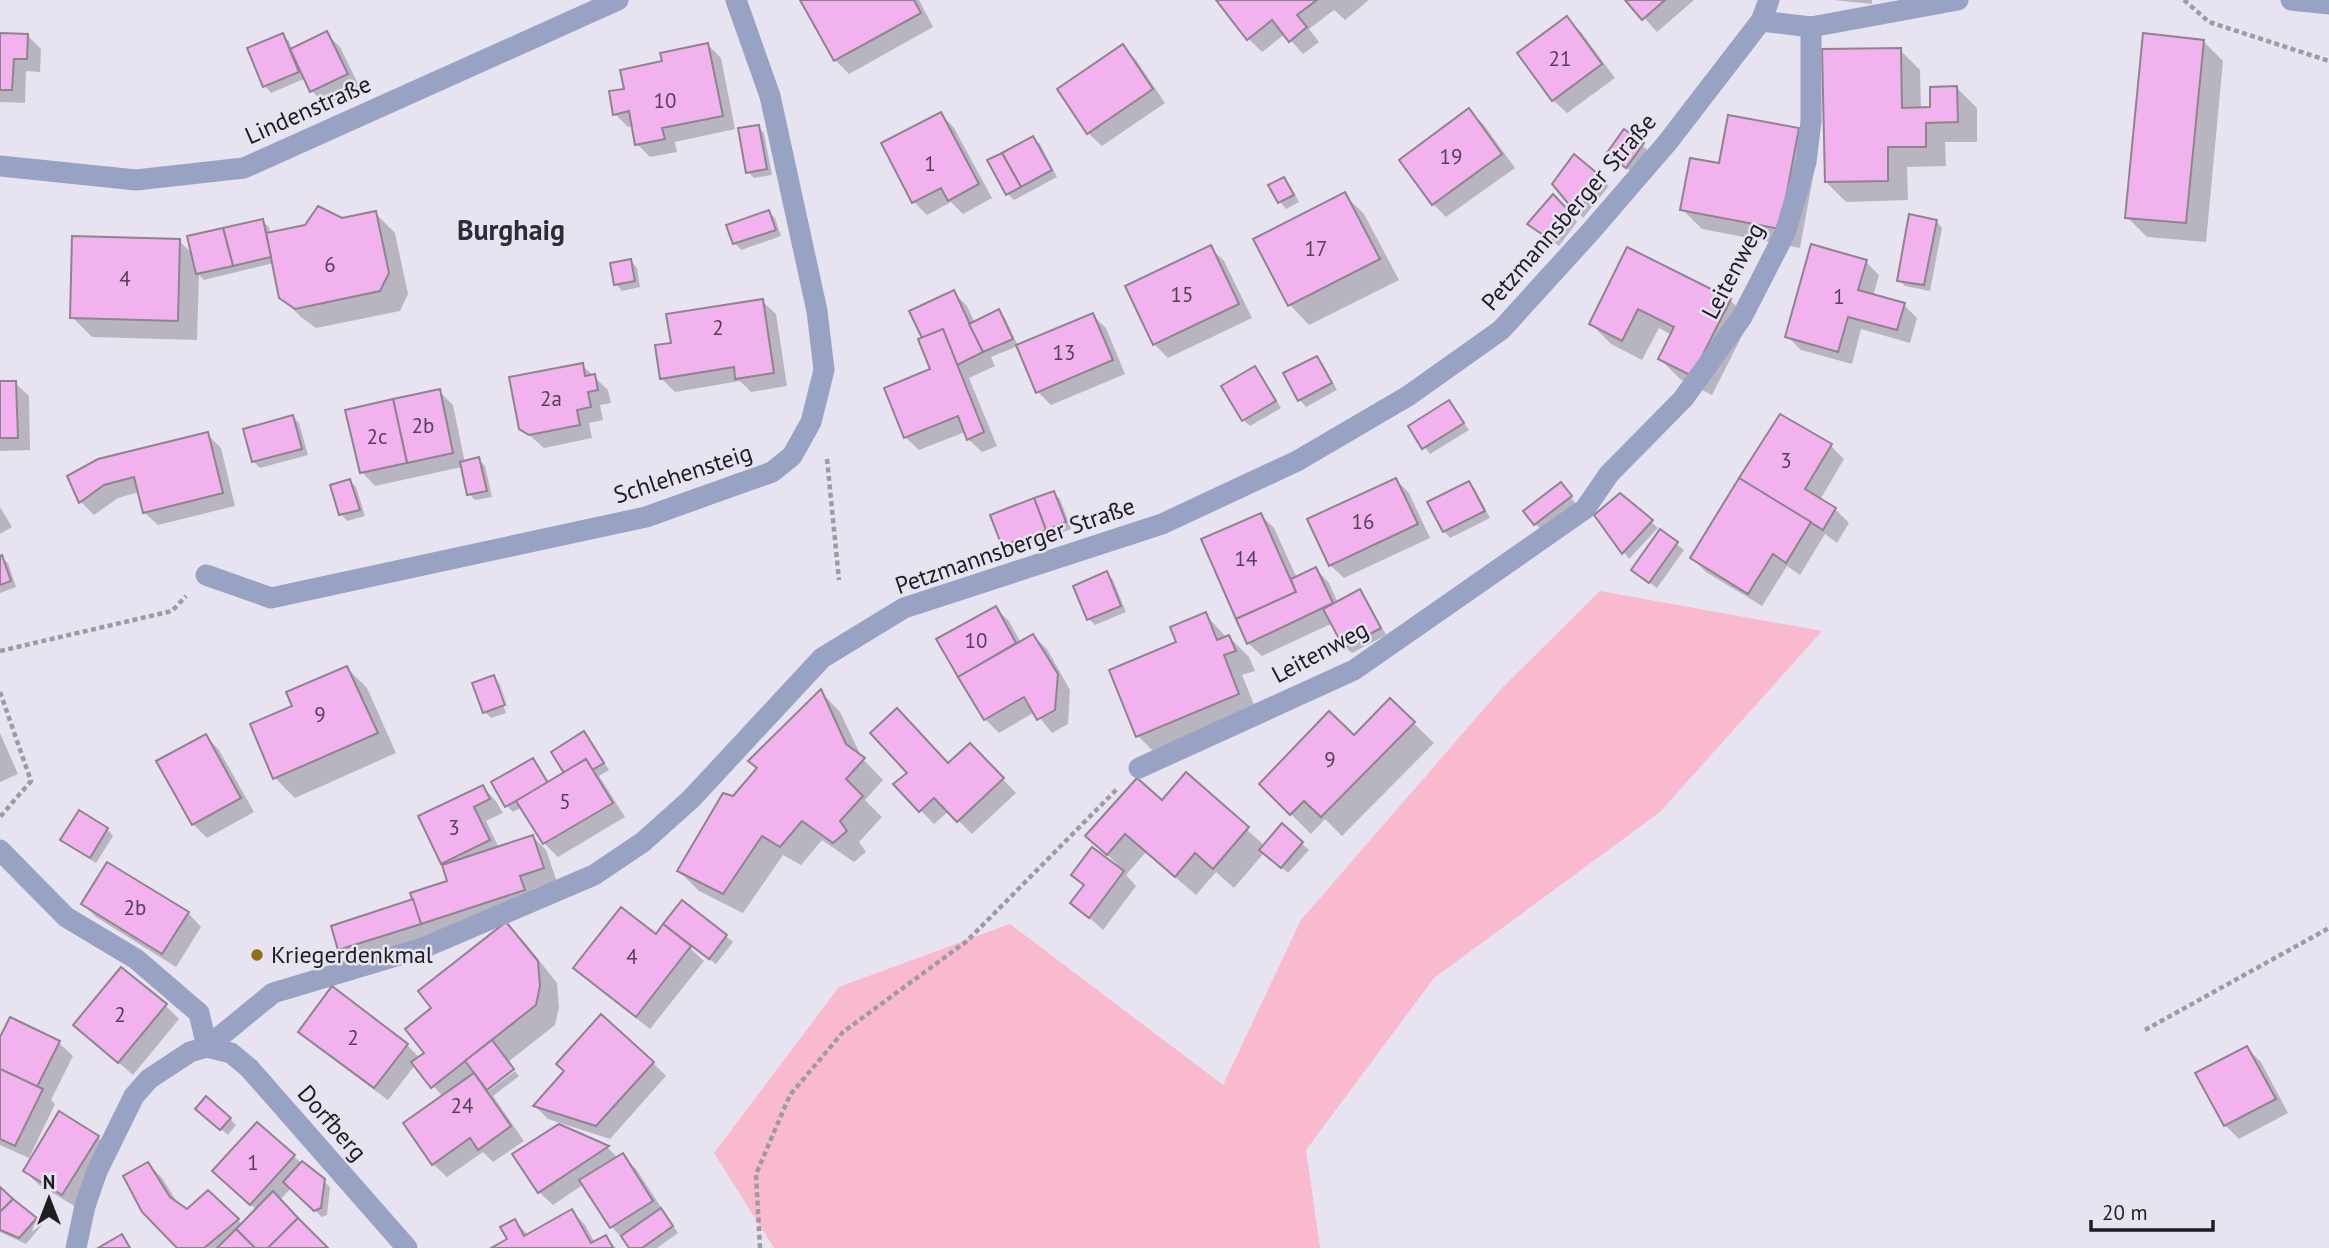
<svg xmlns="http://www.w3.org/2000/svg" width="2329" height="1248" font-family="'PT Sans',sans-serif">
<style>
.green{fill:#f9b9ce}
.shadow{fill:#0003}
.building{fill:#f1b2ed;stroke:#8f848e;stroke-width:2}
.lines{fill:none;stroke-linecap:round;stroke-linejoin:round}
.path{stroke:#9d9aa5;stroke-width:4.5;stroke-dasharray:5 3.5;stroke-linecap:butt}
.street{stroke:#98a2c2;stroke-width:21}
.poi-dot{fill:#936e16;stroke:#e7e3f1;stroke-width:2.5}
.labels{text-anchor:middle;stroke-width:5;stroke-linejoin:round;paint-order:stroke}
.number-label{font-size:21px;fill:#534255}
.street-label{font-size:24px;fill:#1e1d22;stroke:#e7e3f1}
.poi-label{font-size:24px;fill:#1e1d22;stroke:#e7e3f1;text-anchor:start}
.quarter-label{font-size:28px;font-weight:bold;fill:#2f2b36;stroke:#e7e3f1}
</style>
<rect width="100%" height="100%" fill="#e7e3f1"/>
<polygon class="green" points="1600,591 1822,631 1660,812 1434,978 1306,1150 1320,1248 774,1248 714,1153 839,987 1010,924 1223,1085 1301,920 1502,688"/>
<g class="shadow">
<polygon points="803,0 919,0 933,27 849,74 835,60"/>
<polygon points="1218,0 1369,0 1345,20 1334,10 1309,29 1319,42 1303,54 1285,34 1262,52 1248,38"/>
<polygon points="1628,0 1694,0 1657,32"/>
<polygon points="1833,0 1872,0 1872,4"/>
<polygon points="1567,19 1581,32 1615,78 1567,113 1553,100"/>
<polygon points="326,33 340,47 360,88 325,105 312,91 306,78 271,93 265,86 249,49 282,35 289,41 292,50"/>
<polygon points="0,35 28,36 41,49 40,72 26,71 25,103 0,102"/>
<polygon points="2203,41 2223,61 2206,242 2147,237 2127,217"/>
<polygon points="708,45 721,58 735,129 675,142 677,152 650,157 637,144 633,126 628,127 615,114 664,63"/>
<polygon points="1123,47 1136,60 1165,103 1102,146 1088,133"/>
<polygon points="1900,50 1920,70 1921,109 1932,109 1957,88 1977,108 1977,142 1945,142 1946,166 1907,167 1908,200 1846,202 1826,182"/>
<polygon points="1469,110 1483,124 1515,168 1446,217 1433,204"/>
<polygon points="941,114 954,128 992,198 963,214 951,202 927,215 914,202"/>
<polygon points="758,127 764,133 772,175 754,178 748,172"/>
<polygon points="1798,130 1818,150 1800,248 1702,229 1682,209 1720,165"/>
<polygon points="1624,131 1649,151 1633,173 1615,160"/>
<polygon points="1033,138 1040,144 1057,177 1014,200 1007,193"/>
<polygon points="1283,179 1290,185 1299,202 1286,209 1280,202 1271,186"/>
<polygon points="1603,180 1609,186 1583,218 1554,184"/>
<polygon points="1344,194 1364,214 1399,280 1309,325 1290,305 1255,240"/>
<polygon points="1553,196 1577,222 1559,246 1529,224"/>
<polygon points="769,212 775,218 781,236 741,250 735,243"/>
<polygon points="375,213 395,233 408,294 400,311 316,328 301,317 281,297 274,263 204,280 199,275 197,340 92,337 72,317 179,241 193,254 262,221 269,227 270,234"/>
<polygon points="1936,221 1942,228 1930,291 1905,286 1899,280"/>
<polygon points="1210,247 1224,261 1252,318 1168,358 1154,344 1127,287"/>
<polygon points="1628,249 1730,300 1750,320 1712,395 1680,379 1660,359 1672,335 1659,328 1642,360 1611,344 1591,324"/>
<polygon points="631,261 637,268 640,287 622,291 616,284"/>
<polygon points="1866,262 1879,275 1873,296 1904,305 1917,318 1910,343 1861,329 1852,364 1801,350 1787,336"/>
<polygon points="953,292 967,306 975,323 999,311 1005,318 1018,346 1092,315 1106,328 1125,374 1051,405 1038,392 1018,346 991,357 995,366 969,378 997,446 982,452 968,439 965,432 919,450 905,437 932,370"/>
<polygon points="762,301 776,314 787,386 751,392 740,381 675,392 661,378 673,344"/>
<polygon points="1317,358 1323,364 1337,390 1306,407 1300,400 1286,374"/>
<polygon points="582,365 608,390 611,403 600,405 603,420 589,423 592,438 544,448 521,428"/>
<polygon points="1254,368 1261,374 1281,408 1250,426 1243,420"/>
<polygon points="0,383 15,383 29,396 30,450 0,451"/>
<polygon points="439,391 453,405 465,463 478,459 485,466 492,497 475,500 469,494 462,467 375,486 362,472"/>
<polygon points="1449,402 1469,430 1430,454 1410,427"/>
<polygon points="1781,416 1831,446 1844,459 1820,500 1835,509 1849,523 1837,543 1825,534 1800,575 1787,566 1762,606 1706,572 1692,558"/>
<polygon points="293,417 299,423 308,455 260,468 253,461"/>
<polygon points="207,434 221,448 235,506 158,525 144,512 139,492 118,498 94,515 81,502 69,477"/>
<polygon points="1396,480 1409,493 1430,538 1344,578 1330,565"/>
<polygon points="350,481 356,487 365,516 347,521 341,514"/>
<polygon points="1469,483 1475,489 1490,518 1450,538 1444,531"/>
<polygon points="1564,489 1576,504 1542,530 1535,524"/>
<polygon points="1054,493 1060,499 1071,529 1010,552 1003,545"/>
<polygon points="1620,495 1658,528 1629,559 1596,516"/>
<polygon points="0,507 12,527 0,534"/>
<polygon points="1261,515 1274,528 1297,578 1316,569 1329,583 1338,603 1360,591 1366,598 1386,635 1352,653 1345,647 1333,623 1262,656 1248,643"/>
<polygon points="1661,532 1684,550 1657,588 1640,576"/>
<polygon points="1,557 8,563 16,587 0,593"/>
<polygon points="1107,573 1113,580 1126,612 1095,625 1089,619"/>
<polygon points="995,608 1009,621 1021,643 1033,636 1047,649 1070,690 1068,724 1052,733 1035,712 999,733 985,719 938,640"/>
<polygon points="1205,614 1227,638 1229,637 1249,657 1255,671 1242,675 1258,714 1158,756 1138,736 1178,643"/>
<polygon points="347,668 367,688 396,753 295,798 275,778 294,707"/>
<polygon points="493,677 500,684 510,712 498,682 495,682 506,713 491,718 485,712"/>
<polygon points="821,692 840,712 862,758 883,780 865,800 882,817 859,842 866,852 854,862 822,840 801,865 783,855 743,913 699,891 679,871 733,798"/>
<polygon points="1390,700 1434,743 1342,836 1325,819 1311,834 1261,784 1354,738"/>
<polygon points="0,733 18,774 0,782"/>
<polygon points="584,733 590,740 609,770 599,776 625,817 558,857 544,843 522,807 513,812 507,806 533,761 549,783 566,773"/>
<polygon points="206,736 219,750 254,812 207,838 193,824"/>
<polygon points="970,745 1016,793 972,834 949,811 934,824 896,785 949,765"/>
<polygon points="1186,775 1265,846 1282,826 1309,850 1288,873 1264,853 1234,888 1216,872 1196,895 1146,852 1126,875 1136,886 1103,930 1073,903 1085,887 1073,875 1115,867 1117,864 1088,836 1162,803"/>
<polygon points="483,787 496,801 503,813 486,821 499,848 533,837 546,850 557,882 533,889 537,903 354,963 340,949 415,900 449,882 445,866 442,863"/>
<polygon points="107,829 113,836 96,863 69,846 62,840"/>
<polygon points="683,902 733,942 716,964 693,947 691,949 704,961 650,1029 589,981 575,968 656,936"/>
<polygon points="83,904 188,913 201,927 176,967 96,917"/>
<polygon points="506,924 526,944 557,983 559,1007 555,1025 508,1062 487,1087 487,1092 515,1071 519,1076 493,1096 524,1141 493,1162 483,1152 447,1177 433,1164 443,1097 415,1065 388,1100 314,1045 300,1031 407,1045 420,1058 426,1053 434,1008"/>
<polygon points="166,1006 179,1019 133,1075 75,1025"/>
<polygon points="0,1041 59,1043 73,1056 51,1100 55,1104 29,1158 0,1145"/>
<polygon points="2247,1048 2261,1062 2288,1113 2239,1139 2225,1125"/>
<polygon points="653,1063 666,1076 610,1139 548,1119 535,1106"/>
<polygon points="204,1115 230,1119 236,1125 228,1135"/>
<polygon points="559,1126 608,1148 618,1158 622,1155 636,1169 678,1233 657,1248 631,1248 612,1227 584,1184 553,1205 539,1192"/>
<polygon points="98,1137 111,1151 76,1207 38,1184 25,1171"/>
<polygon points="293,1156 330,1187 327,1215 322,1217 291,1188 280,1200 326,1248 179,1248 148,1164 162,1178 179,1205 187,1211 208,1192 243,1225 257,1210 228,1185"/>
<polygon points="0,1189 42,1225 26,1244 0,1232"/>
<polygon points="572,1211 585,1225 595,1243 606,1237 616,1248 494,1248 509,1240 515,1221 528,1235"/>
</g>
<g class="building">
<polygon points="800,0 914,0 921,13 834,61"/>
<polygon points="1216,0 1317,0 1297,15 1307,27 1289,42 1272,20 1247,40"/>
<polygon points="1625,0 1665,0 1642,20"/>
<polygon points="1567,16 1602,64 1552,101 1517,53"/>
<polygon points="327,31 348,74 310,92 290,49"/>
<polygon points="0,33 28,34 27,59 14,59 12,90 0,90"/>
<polygon points="283,33 299,72 263,87 247,48"/>
<polygon points="2143,33 2204,40 2186,223 2125,218"/>
<polygon points="708,43 723,116 662,128 665,139 635,145 629,111 613,115 609,91 624,89 620,70 662,61 660,53"/>
<polygon points="1123,44 1153,89 1087,134 1057,89"/>
<polygon points="1901,48 1902,108 1930,107 1930,87 1957,86 1958,122 1926,123 1926,147 1888,147 1888,181 1825,182 1822,49"/>
<polygon points="1469,108 1502,154 1432,205 1399,160"/>
<polygon points="941,112 979,184 948,201 941,188 912,203 881,143"/>
<polygon points="1728,115 1799,128 1780,229 1680,210 1690,158 1719,163"/>
<polygon points="759,125 767,169 746,173 738,128"/>
<polygon points="1624,129 1644,143 1626,168 1606,154"/>
<polygon points="1033,136 1052,170 1021,187 1002,153"/>
<polygon points="1002,153 1021,187 1006,195 987,160"/>
<polygon points="1574,154 1604,179 1576,213 1552,184"/>
<polygon points="1284,177 1294,195 1278,203 1268,185"/>
<polygon points="1345,192 1380,259 1288,306 1253,239"/>
<polygon points="1553,194 1572,214 1552,241 1527,224"/>
<polygon points="318,206 342,218 376,211 389,273 380,291 295,309 279,298 266,233 305,225"/>
<polygon points="769,210 776,230 733,244 726,225"/>
<polygon points="1909,214 1937,220 1924,285 1897,281"/>
<polygon points="263,219 271,257 233,266 223,228"/>
<polygon points="223,228 233,266 196,274 187,236"/>
<polygon points="72,236 180,239 178,321 70,318"/>
<polygon points="1811,244 1867,260 1858,290 1905,303 1897,330 1848,317 1838,352 1785,337"/>
<polygon points="1211,245 1239,304 1153,345 1125,286"/>
<polygon points="1627,247 1731,299 1692,376 1658,359 1674,327 1638,309 1622,341 1589,324"/>
<polygon points="631,259 635,281 614,285 610,263"/>
<polygon points="954,290 983,352 957,365 943,329 922,338 909,311"/>
<polygon points="763,299 774,373 735,379 734,367 660,379 655,345 671,343 666,314"/>
<polygon points="999,309 1013,339 983,352 969,324"/>
<polygon points="1093,313 1113,360 1036,393 1016,345"/>
<polygon points="943,329 984,432 967,440 958,416 904,438 884,388 930,369 918,339"/>
<polygon points="1317,356 1332,383 1298,401 1283,373"/>
<polygon points="583,363 585,376 595,374 598,390 588,392 591,407 577,410 580,425 529,435 519,429 509,377"/>
<polygon points="1255,366 1276,401 1242,421 1221,386"/>
<polygon points="0,381 16,381 18,438 0,438"/>
<polygon points="440,389 453,453 407,463 393,399"/>
<polygon points="393,399 407,463 360,473 345,410"/>
<polygon points="1449,400 1464,423 1422,449 1408,426"/>
<polygon points="1780,414 1832,444 1805,489 1836,508 1823,530 1739,478"/>
<polygon points="293,415 302,449 252,462 243,429"/>
<polygon points="208,432 223,493 143,513 134,477 104,485 79,503 67,476 98,459"/>
<polygon points="479,457 487,491 467,495 460,462"/>
<polygon points="1396,478 1418,524 1329,566 1307,519"/>
<polygon points="1739,478 1811,522 1786,563 1773,554 1748,594 1690,558"/>
<polygon points="350,479 360,510 339,515 330,485"/>
<polygon points="1469,481 1485,511 1443,532 1427,502"/>
<polygon points="1561,482 1572,496 1534,525 1523,511"/>
<polygon points="1054,491 1066,522 1046,530 1034,498"/>
<polygon points="1620,493 1653,520 1622,554 1594,515"/>
<polygon points="1034,498 1046,530 1002,546 990,515"/>
<polygon points="1261,513 1296,592 1236,619 1201,539"/>
<polygon points="1660,529 1678,542 1649,583 1631,570"/>
<polygon points="2,555 11,581 0,585 0,556"/>
<polygon points="1316,567 1333,603 1247,644 1236,619 1296,592 1291,579"/>
<polygon points="1107,571 1121,606 1087,620 1073,586"/>
<polygon points="1360,589 1381,628 1344,648 1323,609"/>
<polygon points="996,606 1016,643 958,677 936,639"/>
<polygon points="1206,612 1217,640 1229,635 1236,651 1224,655 1239,694 1136,737 1109,670 1176,642 1170,627"/>
<polygon points="1033,634 1058,674 1055,710 1037,720 1024,697 984,720 958,677"/>
<polygon points="347,666 378,733 273,779 250,724 292,706 286,692"/>
<polygon points="494,675 505,705 483,713 472,683"/>
<polygon points="821,689 846,744 865,758 846,779 863,796 840,821 847,831 833,843 802,821 780,847 762,836 723,894 677,871 723,793 733,796 757,768 748,761"/>
<polygon points="1390,698 1415,722 1321,817 1304,801 1290,815 1259,784 1329,711 1354,735"/>
<polygon points="897,708 948,763 970,743 1004,778 957,822 934,798 919,812 893,784 907,773 870,733"/>
<polygon points="584,731 604,763 592,770 586,759 564,773 551,752"/>
<polygon points="206,734 241,798 192,825 156,761"/>
<polygon points="533,758 548,783 505,807 491,782"/>
<polygon points="586,759 613,803 543,844 516,801"/>
<polygon points="1186,772 1249,827 1213,869 1195,853 1175,877 1125,834 1107,855 1085,836 1137,778 1162,800"/>
<polygon points="483,785 490,799 474,807 490,840 441,864 418,816"/>
<polygon points="79,810 108,828 90,858 60,840"/>
<polygon points="1282,823 1303,842 1281,868 1259,850"/>
<polygon points="533,835 544,868 520,876 525,890 421,924 410,893 447,881 442,865"/>
<polygon points="1092,847 1124,871 1089,918 1070,903 1084,885 1071,875"/>
<polygon points="107,862 189,912 162,954 81,904"/>
<polygon points="413,899 421,924 338,950 331,926"/>
<polygon points="682,900 727,935 709,959 663,924"/>
<polygon points="621,907 656,934 663,924 691,946 636,1017 573,968"/>
<polygon points="506,922 538,961 540,986 536,1005 431,1088 411,1062 424,1053 405,1029 431,1008 418,991"/>
<polygon points="121,967 167,1004 118,1063 73,1025"/>
<polygon points="332,986 408,1044 374,1088 298,1032"/>
<polygon points="601,1014 654,1062 596,1126 533,1106 564,1071 556,1064"/>
<polygon points="10,1017 60,1041 37,1087 0,1069 0,1037"/>
<polygon points="492,1040 514,1069 487,1090 465,1061"/>
<polygon points="2247,1046 2276,1099 2224,1126 2195,1073"/>
<polygon points="0,1069 43,1089 15,1146 0,1139"/>
<polygon points="474,1073 511,1126 478,1150 470,1138 432,1165 403,1123"/>
<polygon points="206,1096 231,1118 220,1130 195,1109"/>
<polygon points="59,1111 99,1136 62,1195 23,1171"/>
<polygon points="257,1122 295,1155 250,1205 212,1171"/>
<polygon points="559,1124 609,1146 538,1193 512,1154"/>
<polygon points="623,1153 653,1201 610,1228 579,1180"/>
<polygon points="302,1161 325,1179 321,1208 314,1211 283,1182"/>
<polygon points="148,1162 170,1197 187,1209 208,1190 239,1219 204,1248 177,1248 142,1212 123,1176"/>
<polygon points="0,1187 13,1199 0,1212"/>
<polygon points="273,1191 298,1218 268,1248 255,1248 236,1229"/>
<polygon points="13,1199 37,1218 19,1238 0,1230 0,1212"/>
<polygon points="661,1208 673,1226 642,1248 629,1248 621,1236"/>
<polygon points="572,1209 591,1243 606,1235 613,1248 491,1248 507,1239 500,1227 515,1219 524,1236"/>
<polygon points="298,1218 328,1248 268,1248"/>
<polygon points="236,1229 255,1248 217,1248"/>
<polygon points="122,1234 130,1248 98,1248"/>
</g>
<g class="lines">
<g class="path">
<polyline points="2184,0 2209,22 2329,61"/>
<polyline points="827,459 839,580"/>
<polyline points="0,651 172,611 186,596"/>
<polyline points="0,692 31,781 0,817"/>
<polyline points="2145,1030 2329,928"/>
<polyline points="760,1248 756,1174 790,1095 843,1032 967,941 1118,788"/>
</g>
<g class="street">
<polyline points="2291,0 2329,4"/>
<polyline points="1761,21 1811,27 1958,0"/>
<polyline points="0,166 136,180 244,168 618,0"/>
<polyline points="206,575 271,598 646,517 772,472 792,456 811,422 824,370 817,311 770,96 736,0"/>
<polyline points="1139,768 1354,670 1585,509 1609,474 1683,399 1742,317 1785,233 1806,162 1811,121 1811,27"/>
<polyline points="0,850 66,917 136,959 199,1013 207,1047"/>
<polyline points="207,1047 231,1053 249,1068 407,1248"/>
<polyline points="76,1248 85,1206 97,1171 134,1096 149,1079 190,1052 207,1047 273,993 423,948 594,875 643,842 691,799 822,658 904,608 1162,524 1297,461 1408,396 1501,330 1592,230 1667,143 1761,21 1769,0"/>
</g>
</g>
<circle class="poi-dot" cx="257" cy="955" r="7"/>
<g class="labels">
<g class="number-label">
<text x="1560" y="66">21</text>
<text x="665" y="108">10</text>
<text x="1451" y="164">19</text>
<text x="930" y="171">1</text>
<text x="1316" y="256">17</text>
<text x="330" y="272">6</text>
<text x="125" y="286">4</text>
<text x="1182" y="302">15</text>
<text x="1839" y="304">1</text>
<text x="718" y="335">2</text>
<text x="1064" y="360">13</text>
<text x="551" y="406">2a</text>
<text x="423" y="433">2b</text>
<text x="377" y="444">2c</text>
<text x="1786" y="468">3</text>
<text x="1363" y="529">16</text>
<text x="1246" y="566">14</text>
<text x="976" y="648">10</text>
<text x="320" y="722">9</text>
<text x="1330" y="767">9</text>
<text x="565" y="809">5</text>
<text x="454" y="835">3</text>
<text x="135" y="915">2b</text>
<text x="632" y="964">4</text>
<text x="120" y="1022">2</text>
<text x="353" y="1045">2</text>
<text x="462" y="1113">24</text>
<text x="253" y="1170">1</text>
</g>
<g class="street-label">
<text transform="translate(308 110) rotate(-24)" y="8">Lindenstraße</text>
<text transform="translate(1569 212) rotate(-49)" y="8">Petzmannsberger Straße</text>
<text transform="translate(1733 271) rotate(-62)" y="8">Leitenweg</text>
<text transform="translate(683 474) rotate(-18)" y="8">Schlehensteig</text>
<text transform="translate(1015 546) rotate(-19)" y="8">Petzmannsberger Straße</text>
<text transform="translate(1320 652) rotate(-28)" y="8">Leitenweg</text>
<text transform="translate(332 1123) rotate(49)" y="8">Dorfberg</text>
</g>
<g class="poi-label">
<text x="271" y="963">Kriegerdenkmal</text>
</g>
<g class="quarter-label">
<text x="511" y="240">Burghaig</text>
</g>
</g>
<g transform="translate(49 1199)" stroke="#e7e3f1" stroke-width="5" paint-order="stroke">
<path d="M0-5L12 26L0 18L-12 26Z" fill="#1e1d22"/>
<text y="-10" font-size="19" font-weight="bold" text-anchor="middle" fill="#1e1d22">N</text>
</g>
<path d="M2091 1220v10h122v-10" fill="none" stroke="#1e1d22" stroke-width="3.5"/>
<text x="2102" y="1220" font-size="21" fill="#1e1d22" stroke="#e7e3f1" stroke-width="5" paint-order="stroke">20 m</text>
</svg>
